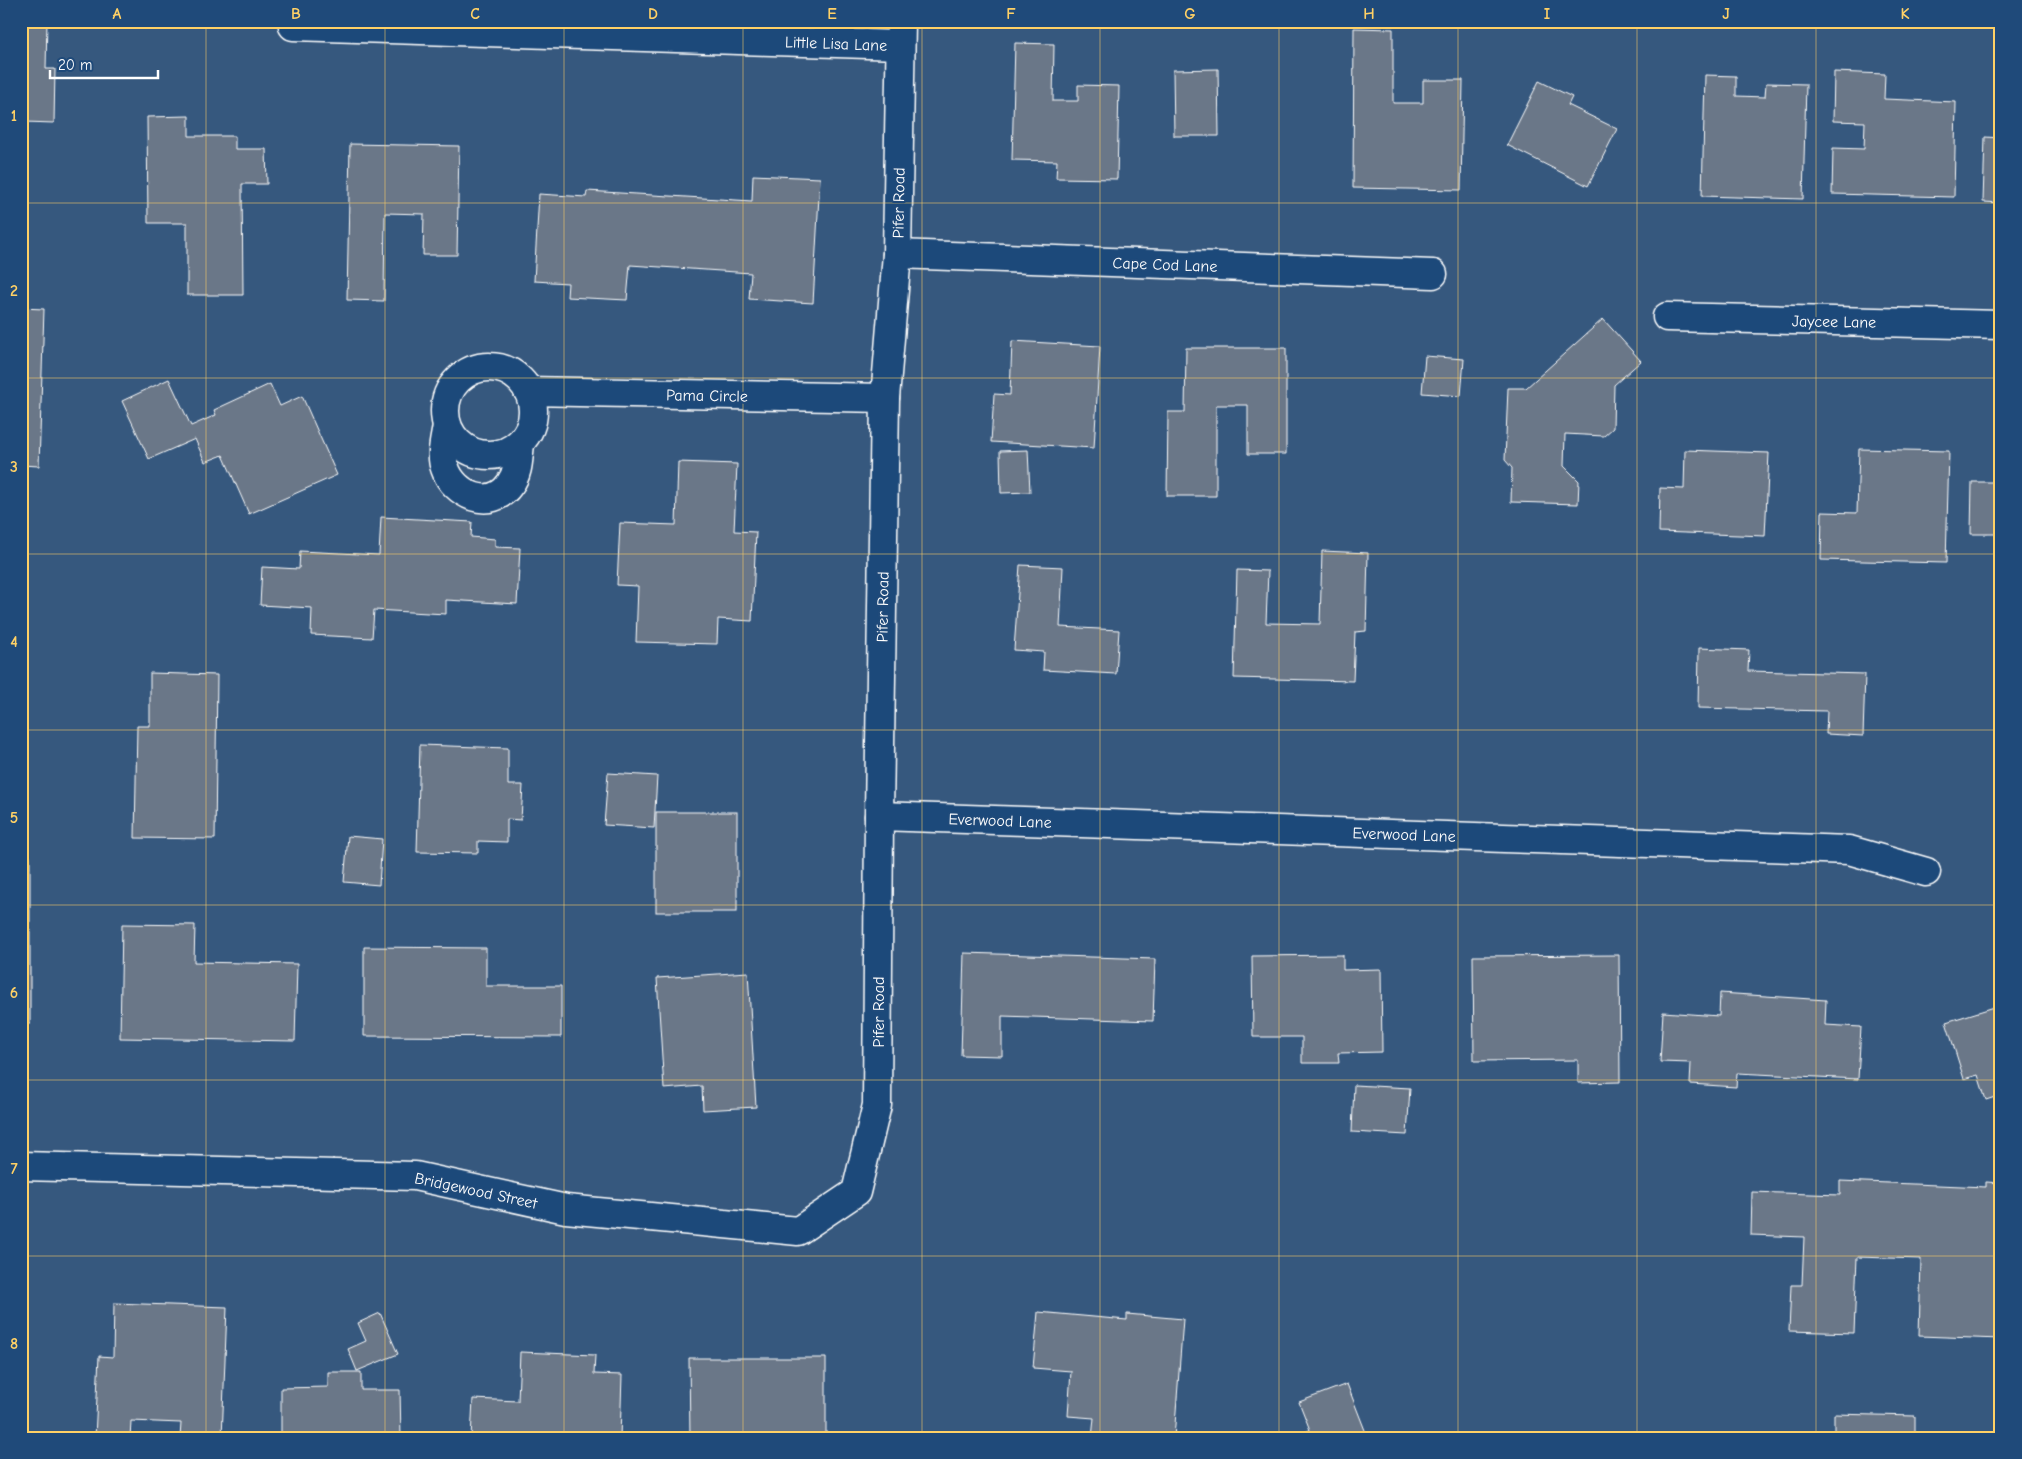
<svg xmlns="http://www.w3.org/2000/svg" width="2022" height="1459" font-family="'Comic Neue',sans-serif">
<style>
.building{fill:#6a7788;stroke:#fff}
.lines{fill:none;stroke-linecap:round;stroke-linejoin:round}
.minor-casing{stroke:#fff;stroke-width:31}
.minor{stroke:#1f4a7a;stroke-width:28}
.grid{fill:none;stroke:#ffd166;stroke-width:1;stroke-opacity:0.55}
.labels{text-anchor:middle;stroke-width:4.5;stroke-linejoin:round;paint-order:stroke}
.street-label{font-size:16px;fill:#fff;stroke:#1f4a7a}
.neatline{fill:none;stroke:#ffd166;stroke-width:2}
.grid-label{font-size:16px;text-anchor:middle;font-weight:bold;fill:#ffd166}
</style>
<rect width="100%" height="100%" fill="#36587e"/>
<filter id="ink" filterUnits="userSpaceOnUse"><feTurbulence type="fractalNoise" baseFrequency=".02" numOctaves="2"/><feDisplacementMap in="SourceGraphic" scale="10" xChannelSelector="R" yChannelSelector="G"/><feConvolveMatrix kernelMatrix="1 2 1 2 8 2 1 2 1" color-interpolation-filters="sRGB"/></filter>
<g filter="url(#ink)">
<g class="building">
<polygon points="21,21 47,21 46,69 55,69 54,123 25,122 23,195 21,195"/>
<polygon points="1354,28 1393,29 1393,103 1423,103 1423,80 1463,80 1461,190 1353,188"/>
<polygon points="1015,43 1054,44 1053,101 1078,101 1078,85 1119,86 1117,179 1056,178 1057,161 1012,160"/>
<polygon points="1218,69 1219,136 1174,136 1173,70"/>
<polygon points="1834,72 1885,74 1884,99 1956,102 1954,197 1832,194 1833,148 1864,149 1865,122 1833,121"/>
<polygon points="1705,75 1736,76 1736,96 1765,97 1766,83 1806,84 1803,199 1702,196"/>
<polygon points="1539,81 1572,97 1568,105 1617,129 1588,186 1507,145"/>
<polygon points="189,116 189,136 235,136 235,149 266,149 267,184 242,184 243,295 187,295 187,223 148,223 147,117"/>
<polygon points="1985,137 2001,138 2001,203 1983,202"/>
<polygon points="350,144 459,146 457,255 423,255 424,214 385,213 384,301 347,300"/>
<polygon points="753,175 820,178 813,303 749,299 751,273 630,265 627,300 567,297 568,283 534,281 539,194 586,197 587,191 752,201"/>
<polygon points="21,308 44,309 39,466 21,465"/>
<polygon points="1603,319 1641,361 1614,385 1613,428 1604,436 1565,434 1564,466 1579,481 1578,504 1511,502 1512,468 1505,460 1508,388 1526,388"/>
<polygon points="1012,341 1100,346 1094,448 991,442 994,394 1010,395"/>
<polygon points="1186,348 1286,348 1286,454 1248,454 1248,405 1216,405 1216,496 1167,496 1168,412 1185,412"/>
<polygon points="1425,356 1464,359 1461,396 1422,393"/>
<polygon points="169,379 191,426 216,415 214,410 270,384 280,406 302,396 337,475 249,514 223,455 205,462 195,439 149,459 122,401"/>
<polygon points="1859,449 1949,451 1946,563 1821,560 1822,512 1857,513"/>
<polygon points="1028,450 1030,492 1001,493 1000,451"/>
<polygon points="1685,450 1769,453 1765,536 1659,532 1660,488 1684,489"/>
<polygon points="678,462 737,464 734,531 756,532 752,621 718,619 717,644 636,642 638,586 617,585 620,523 676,525"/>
<polygon points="1972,482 2001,482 2001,534 1971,534"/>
<polygon points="381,517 472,522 471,537 495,539 495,547 520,548 517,604 446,600 446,614 374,610 372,638 311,635 312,608 260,605 262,567 299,569 300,551 379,555"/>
<polygon points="1322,551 1368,553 1366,631 1355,632 1353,681 1234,678 1237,570 1268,571 1266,623 1320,624"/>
<polygon points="1020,565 1063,567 1060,627 1119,630 1116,674 1043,670 1044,652 1014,650"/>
<polygon points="1699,648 1749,650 1748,671 1865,674 1863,736 1826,734 1827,711 1698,708"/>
<polygon points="150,673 217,675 215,839 135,838 137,726 150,726"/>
<polygon points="420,745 508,748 508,785 523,785 521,820 507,819 507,842 478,841 478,853 417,852"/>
<polygon points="608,773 657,776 654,828 604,825"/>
<rect x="656" y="812" width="81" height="100"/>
<polygon points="348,836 382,839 379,885 344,882"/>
<rect x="21" y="857" width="9" height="167"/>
<polygon points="122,924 195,925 194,962 297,964 295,1041 120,1038"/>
<polygon points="364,947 486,948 486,986 561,986 561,1037 364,1036"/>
<polygon points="964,953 1155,959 1153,1021 1002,1016 1002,1056 961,1055"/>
<polygon points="1343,955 1343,970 1381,969 1382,1052 1338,1053 1339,1063 1302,1063 1302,1037 1253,1037 1252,956"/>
<polygon points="1619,955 1620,1082 1578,1083 1578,1060 1474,1061 1473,956"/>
<polygon points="748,972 756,1107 703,1110 702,1086 664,1089 657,978"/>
<polygon points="1720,993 1826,1000 1825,1025 1861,1027 1858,1079 1737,1073 1736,1087 1690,1084 1691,1063 1660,1062 1663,1012 1719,1016"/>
<polygon points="2001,1005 2001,1095 1986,1100 1978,1075 1964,1079 1946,1022"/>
<polygon points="1354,1085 1410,1088 1407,1135 1352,1132"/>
<polygon points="1840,1181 1986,1187 1986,1182 2001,1183 2001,1339 1919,1336 1921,1259 1857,1257 1854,1333 1789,1331 1791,1285 1802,1285 1804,1237 1751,1235 1752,1192 1840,1195"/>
<polygon points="114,1303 227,1307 222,1438 180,1438 181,1423 131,1421 130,1438 95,1438 99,1356 113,1357"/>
<polygon points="21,1304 25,1304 22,1438 21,1438"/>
<polygon points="1038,1312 1127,1320 1127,1314 1183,1319 1174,1438 1092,1438 1094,1418 1068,1416 1071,1371 1033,1368"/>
<polygon points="380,1313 398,1354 357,1371 348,1349 366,1341 358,1323"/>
<polygon points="520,1352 595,1355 594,1374 622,1375 620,1438 471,1438 473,1399 518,1401"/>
<polygon points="689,1358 826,1358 826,1438 690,1438"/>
<polygon points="328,1372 361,1372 361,1390 400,1390 401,1438 281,1438 281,1388 328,1387"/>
<polygon points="1347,1384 1368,1438 1289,1438 1310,1430 1299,1402"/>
<polygon points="1834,1414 1915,1416 1915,1438 1834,1438"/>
</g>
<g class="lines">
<g class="minor-casing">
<g id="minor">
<polyline points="293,26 900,45"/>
<polyline points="897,254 1433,274"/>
<polyline points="1667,317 2001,325"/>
<circle cx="489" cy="411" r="44"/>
<polyline points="528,391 885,398"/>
<path d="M 447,426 C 445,439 440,455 445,468 C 454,495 491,512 510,484 C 519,472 518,458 520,444"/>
<polyline points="879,816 1849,850 1926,872"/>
<polyline points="21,1166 415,1176 566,1209 798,1231 856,1192 877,1105 879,816 885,398 897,254 901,21"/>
</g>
</g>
<use href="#minor" class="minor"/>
</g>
</g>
<path class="grid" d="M 206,21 L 206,1438M 385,21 L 385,1438M 564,21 L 564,1438M 743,21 L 743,1438M 922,21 L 922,1438M 1100,21 L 1100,1438M 1279,21 L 1279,1438M 1458,21 L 1458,1438M 1637,21 L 1637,1438M 1816,21 L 1816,1438M 21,203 L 2001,203M 21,378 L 2001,378M 21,554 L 2001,554M 21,730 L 2001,730M 21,905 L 2001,905M 21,1080 L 2001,1080M 21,1256 L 2001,1256"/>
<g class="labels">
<g class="street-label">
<text transform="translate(836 43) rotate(2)" y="6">Little Lisa Lane</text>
<text transform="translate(898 203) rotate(-89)" y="6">Pifer Road</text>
<text transform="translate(1165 264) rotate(2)" y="6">Cape Cod Lane</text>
<text transform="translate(1834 321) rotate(1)" y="6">Jaycee Lane</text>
<text transform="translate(707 395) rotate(1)" y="6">Pama Circle</text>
<text transform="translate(882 607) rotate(-89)" y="6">Pifer Road</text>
<text transform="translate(1000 820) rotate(2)" y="6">Everwood Lane</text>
<text transform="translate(1404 834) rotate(2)" y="6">Everwood Lane</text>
<text transform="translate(878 1012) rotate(-90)" y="6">Pifer Road</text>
<text transform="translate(476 1190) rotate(12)" y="6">Bridgewood Street</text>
</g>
</g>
<rect width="2022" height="1459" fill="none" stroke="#1f4a7a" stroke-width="55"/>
<path d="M50 70v8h108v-8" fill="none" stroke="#ffffff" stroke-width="2.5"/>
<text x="58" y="70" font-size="15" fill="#ffffff" stroke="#1f4a7a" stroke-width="4" paint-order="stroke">20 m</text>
<rect x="28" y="28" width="1966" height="1404" class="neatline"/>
<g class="grid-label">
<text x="117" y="19">A</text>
<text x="296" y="19">B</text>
<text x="475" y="19">C</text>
<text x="653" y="19">D</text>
<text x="832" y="19">E</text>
<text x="1011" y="19">F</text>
<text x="1190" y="19">G</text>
<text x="1369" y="19">H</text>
<text x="1547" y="19">I</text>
<text x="1726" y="19">J</text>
<text x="1905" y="19">K</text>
<text x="14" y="121">1</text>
<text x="14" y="296">2</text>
<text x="14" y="472">3</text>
<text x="14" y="647">4</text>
<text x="14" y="823">5</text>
<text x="14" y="998">6</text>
<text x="14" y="1174">7</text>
<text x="14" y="1349">8</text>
</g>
</svg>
